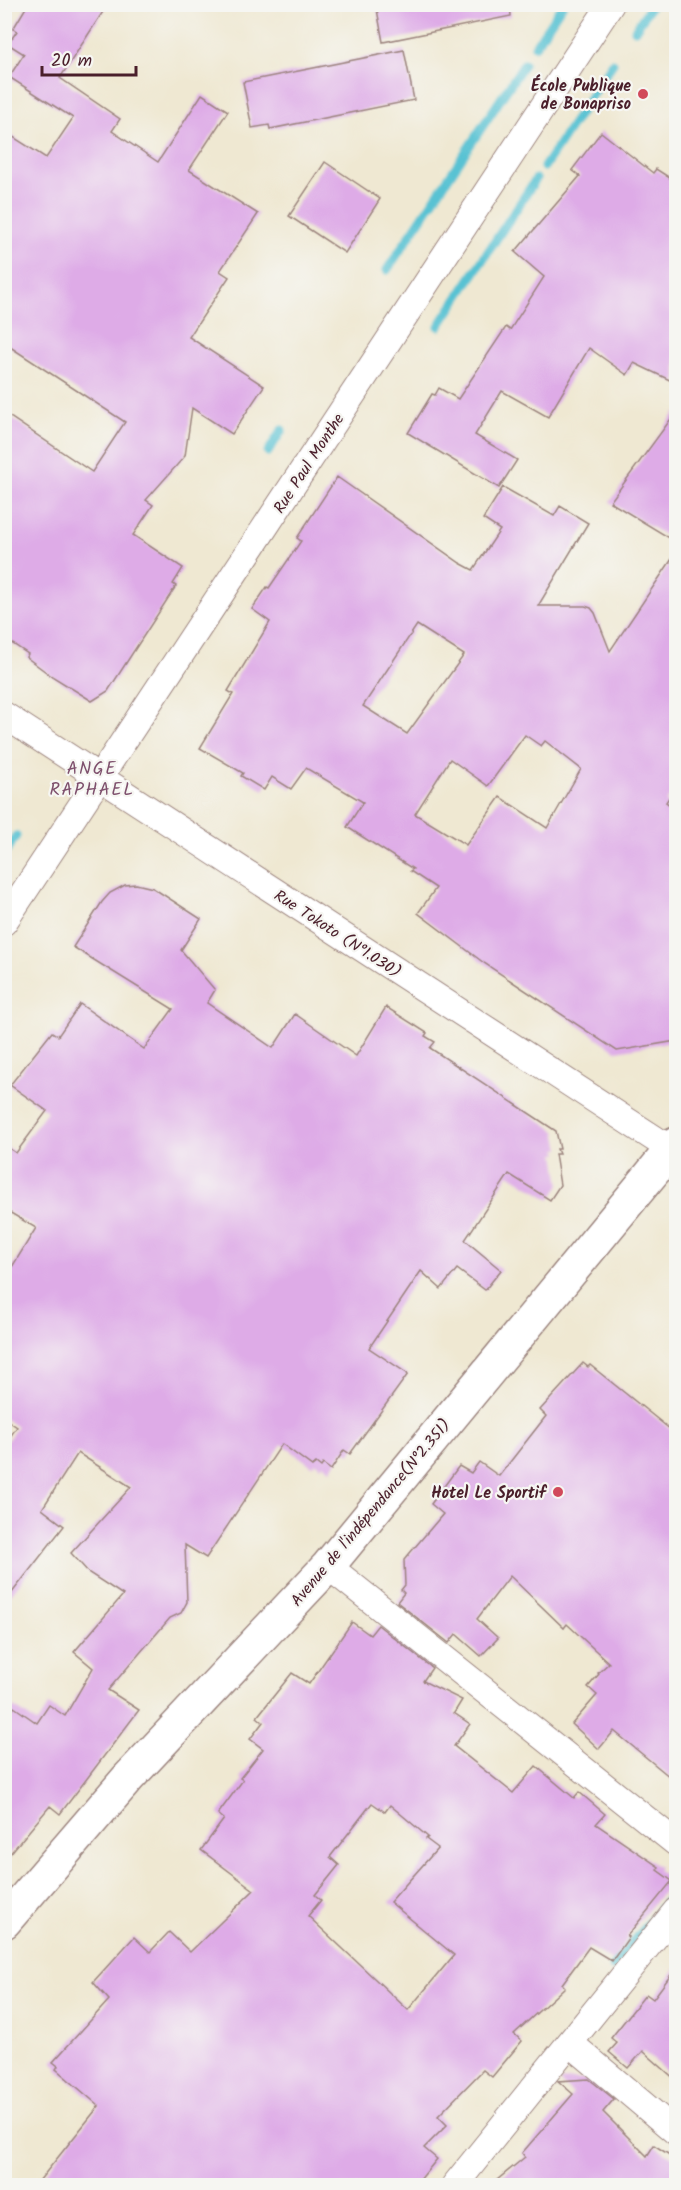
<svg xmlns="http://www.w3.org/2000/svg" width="681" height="2190" font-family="Kalam,sans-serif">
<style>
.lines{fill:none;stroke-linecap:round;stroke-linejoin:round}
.stream{stroke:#58c2d3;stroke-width:9}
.building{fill:#deabe7;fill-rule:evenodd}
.street-casing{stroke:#9c847e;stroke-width:28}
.secondary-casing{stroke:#9c847e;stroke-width:36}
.street{stroke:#fff;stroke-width:26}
.secondary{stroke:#fff;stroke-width:33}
.poi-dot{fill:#d1495b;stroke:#f6f6f2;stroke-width:2}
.labels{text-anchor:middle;stroke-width:4.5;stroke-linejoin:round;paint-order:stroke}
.poi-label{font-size:16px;font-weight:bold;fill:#4a1f2b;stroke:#f6f6f2;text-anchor:end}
.street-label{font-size:16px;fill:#4a1f2b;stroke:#f6f6f2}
.neighbourhood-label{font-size:18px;letter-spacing:1.5px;fill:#7e506d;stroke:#f6f6f2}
</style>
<rect width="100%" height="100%" fill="#f6f6f2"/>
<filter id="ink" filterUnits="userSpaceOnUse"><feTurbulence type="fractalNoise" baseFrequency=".0167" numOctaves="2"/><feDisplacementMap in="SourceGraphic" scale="12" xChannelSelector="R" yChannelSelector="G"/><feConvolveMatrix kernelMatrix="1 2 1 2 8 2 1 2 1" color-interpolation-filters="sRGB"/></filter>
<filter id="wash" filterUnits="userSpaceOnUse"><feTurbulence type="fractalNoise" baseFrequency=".008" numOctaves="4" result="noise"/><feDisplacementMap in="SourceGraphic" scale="24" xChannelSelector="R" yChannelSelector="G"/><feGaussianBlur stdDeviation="1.35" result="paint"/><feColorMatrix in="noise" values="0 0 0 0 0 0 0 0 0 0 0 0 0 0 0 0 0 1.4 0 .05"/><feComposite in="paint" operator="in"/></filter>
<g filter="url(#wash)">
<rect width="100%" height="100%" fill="#efe8d2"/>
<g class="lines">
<g class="stream">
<polyline points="635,30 652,4"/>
<polyline points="535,46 563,4"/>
<polyline points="544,167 613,63"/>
<polyline points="387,270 524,64"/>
<polyline points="439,326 536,179"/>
<polyline points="268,452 282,430"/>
<polyline points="4,854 16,836"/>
<polyline points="613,1967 676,1890"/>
</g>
</g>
<g id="blocks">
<g class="building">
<polygon points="28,4 108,4 60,78 120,119 112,131 158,162 202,94 228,111 189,170 258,214 220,271 229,277 189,337 264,386 232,434 192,408 185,456 146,500 153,505 133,535 183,568 173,584 176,586 108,691 92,701 50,675 26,657 28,654 4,638 4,413 92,472 125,422 4,343 4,131 46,158 73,118 9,77 24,54 8,44 17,31 13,29"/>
<polygon points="376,4 510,4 511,16 383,42"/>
<polygon points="404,50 414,100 270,129 269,125 252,128 243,82"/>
<polygon points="601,132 653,173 656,169 676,182 676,383 634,363 627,375 589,348 548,417 502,391 475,435 517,460 499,488 408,433 432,394 435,395 439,388 458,399 506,327 510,330 544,277 515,252 580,176 572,170"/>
<polygon points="325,162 380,199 345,253 289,216"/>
<polygon points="676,412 676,542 610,502"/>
<path d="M 337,477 L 460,563 L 473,570 L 500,530 L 483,519 L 503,487 L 554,516 L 560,506 L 588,523 L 538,606 L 585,606 L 591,608 L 595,613 L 610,651 L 676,553 L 676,787 L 666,802 L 676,810 L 676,1041 L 617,1051 L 484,963 L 418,913 L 436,888 L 410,871 L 413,869 L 347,827 L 363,802 L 306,768 L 291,789 L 272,777 L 264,790 L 241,776 L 243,773 L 200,748 L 233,694 L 228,691 L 270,622 L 252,609 L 267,587 L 269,588 L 301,541 L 297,538 ZM 417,625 L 464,655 L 407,734 L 363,706 ZM 525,735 L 541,746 L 545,741 L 581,769 L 547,828 L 500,797 L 466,845 L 415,814 L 450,759 L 488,786 Z"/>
<polygon points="136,884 153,888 201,919 181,950 215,990 207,1003 273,1048 295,1014 356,1056 386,1007 427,1033 425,1036 435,1042 430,1048 556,1131 560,1149 557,1149 559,1154 555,1154 560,1185 550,1200 509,1174 465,1240 501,1270 485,1290 457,1269 441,1289 421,1271 369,1348 408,1374 350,1454 344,1450 331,1470 323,1464 321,1467 316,1463 312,1466 282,1444 206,1558 185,1545 187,1602 181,1613 170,1618 108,1690 139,1710 60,1814 50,1806 4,1861 4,1704 13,1709 14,1707 37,1723 49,1705 65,1716 93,1668 74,1652 123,1595 89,1573 71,1553 131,1487 78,1453 42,1509 64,1526 4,1603 4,1445 17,1427 4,1418 4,1280 36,1228 4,1209 4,1145 16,1153 47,1111 10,1085 52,1032 58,1036 80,1004 144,1049 173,1009 73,947 102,902 110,893 125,885"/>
<polygon points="583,1363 588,1367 590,1365 676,1434 676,1782 614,1731 599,1749 572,1724 597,1695 588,1687 599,1674 598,1673 609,1663 567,1624 564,1628 510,1576 477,1619 498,1638 481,1656 456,1634 449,1643 397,1602 404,1593 401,1590 405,1585 404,1560 443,1514 431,1504 459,1466 471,1473 479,1462 499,1476 546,1416 540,1410"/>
<path d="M 352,1622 L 370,1635 L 378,1625 L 432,1668 L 423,1681 L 462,1700 L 454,1713 L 470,1724 L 454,1746 L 513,1793 L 536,1766 L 574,1798 L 579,1792 L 605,1814 L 596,1824 L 659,1867 L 657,1870 L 672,1881 L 627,1936 L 629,1937 L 612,1961 L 589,1947 L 562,1984 L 565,1987 L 514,2034 L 522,2041 L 492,2077 L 483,2070 L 438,2116 L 447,2125 L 424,2148 L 437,2159 L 415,2186 L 35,2186 L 99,2106 L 56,2069 L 58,2066 L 53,2062 L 109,2000 L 93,1982 L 134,1937 L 150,1952 L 169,1932 L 190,1952 L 254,1890 L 201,1850 L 224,1819 L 218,1814 L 243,1780 L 240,1778 L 263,1749 L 250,1739 L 263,1722 L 257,1717 L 292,1673 L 309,1684 ZM 372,1803 L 385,1812 L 390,1805 L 428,1837 L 426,1839 L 438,1848 L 390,1902 L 454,1955 L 408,2010 L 308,1916 L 321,1900 L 315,1895 L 339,1865 L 330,1857 Z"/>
<polygon points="676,1968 676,2080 643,2051 628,2068 609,2052 617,2043 611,2038 646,1994 653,1999"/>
<polygon points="589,2079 614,2099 603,2112 647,2156 654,2145 676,2159 676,2186 491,2185 525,2157 522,2153 573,2094 558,2081"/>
</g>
</g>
</g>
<g filter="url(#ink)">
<use href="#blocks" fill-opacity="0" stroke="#9c847e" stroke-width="1.5"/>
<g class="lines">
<g class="street-casing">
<g id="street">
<polyline points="4,715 672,1150"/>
<polyline points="4,922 611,4"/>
<polyline points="328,1566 676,1843"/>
<polyline points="570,2043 676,2132"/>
<polyline points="454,2186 676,1911"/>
</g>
</g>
<g class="secondary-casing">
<polyline id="secondary" points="4,1922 128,1778 328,1566 676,1144"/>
</g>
<use href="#street" class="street"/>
<use href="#secondary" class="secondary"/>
</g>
</g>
<g class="poi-dot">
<circle cx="643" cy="94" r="6"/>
<circle cx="558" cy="1492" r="6"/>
</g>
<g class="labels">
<g class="poi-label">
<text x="631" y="91">École Publique<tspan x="631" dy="18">de Bonapriso</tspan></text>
<text x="546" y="1498">Hotel Le Sportif</text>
</g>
<g class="street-label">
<text transform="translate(308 463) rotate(-57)" y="6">Rue Paul Monthe</text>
<text transform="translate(338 933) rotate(33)" y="6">Rue Tokoto (N°1.030)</text>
<text transform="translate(370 1512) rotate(-50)" y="6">Avenue de l'indépendance(N°2.351)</text>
</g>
<g class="neighbourhood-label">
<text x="92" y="774">ANGE<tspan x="92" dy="21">RAPHAEL</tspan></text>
</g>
</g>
<rect width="681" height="2190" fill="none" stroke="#f6f6f2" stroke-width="24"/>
<path d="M42 66v9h94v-9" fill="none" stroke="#4a1f2b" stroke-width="3"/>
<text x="51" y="66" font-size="18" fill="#4a1f2b" stroke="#f6f6f2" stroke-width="4.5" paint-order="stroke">20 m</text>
</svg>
